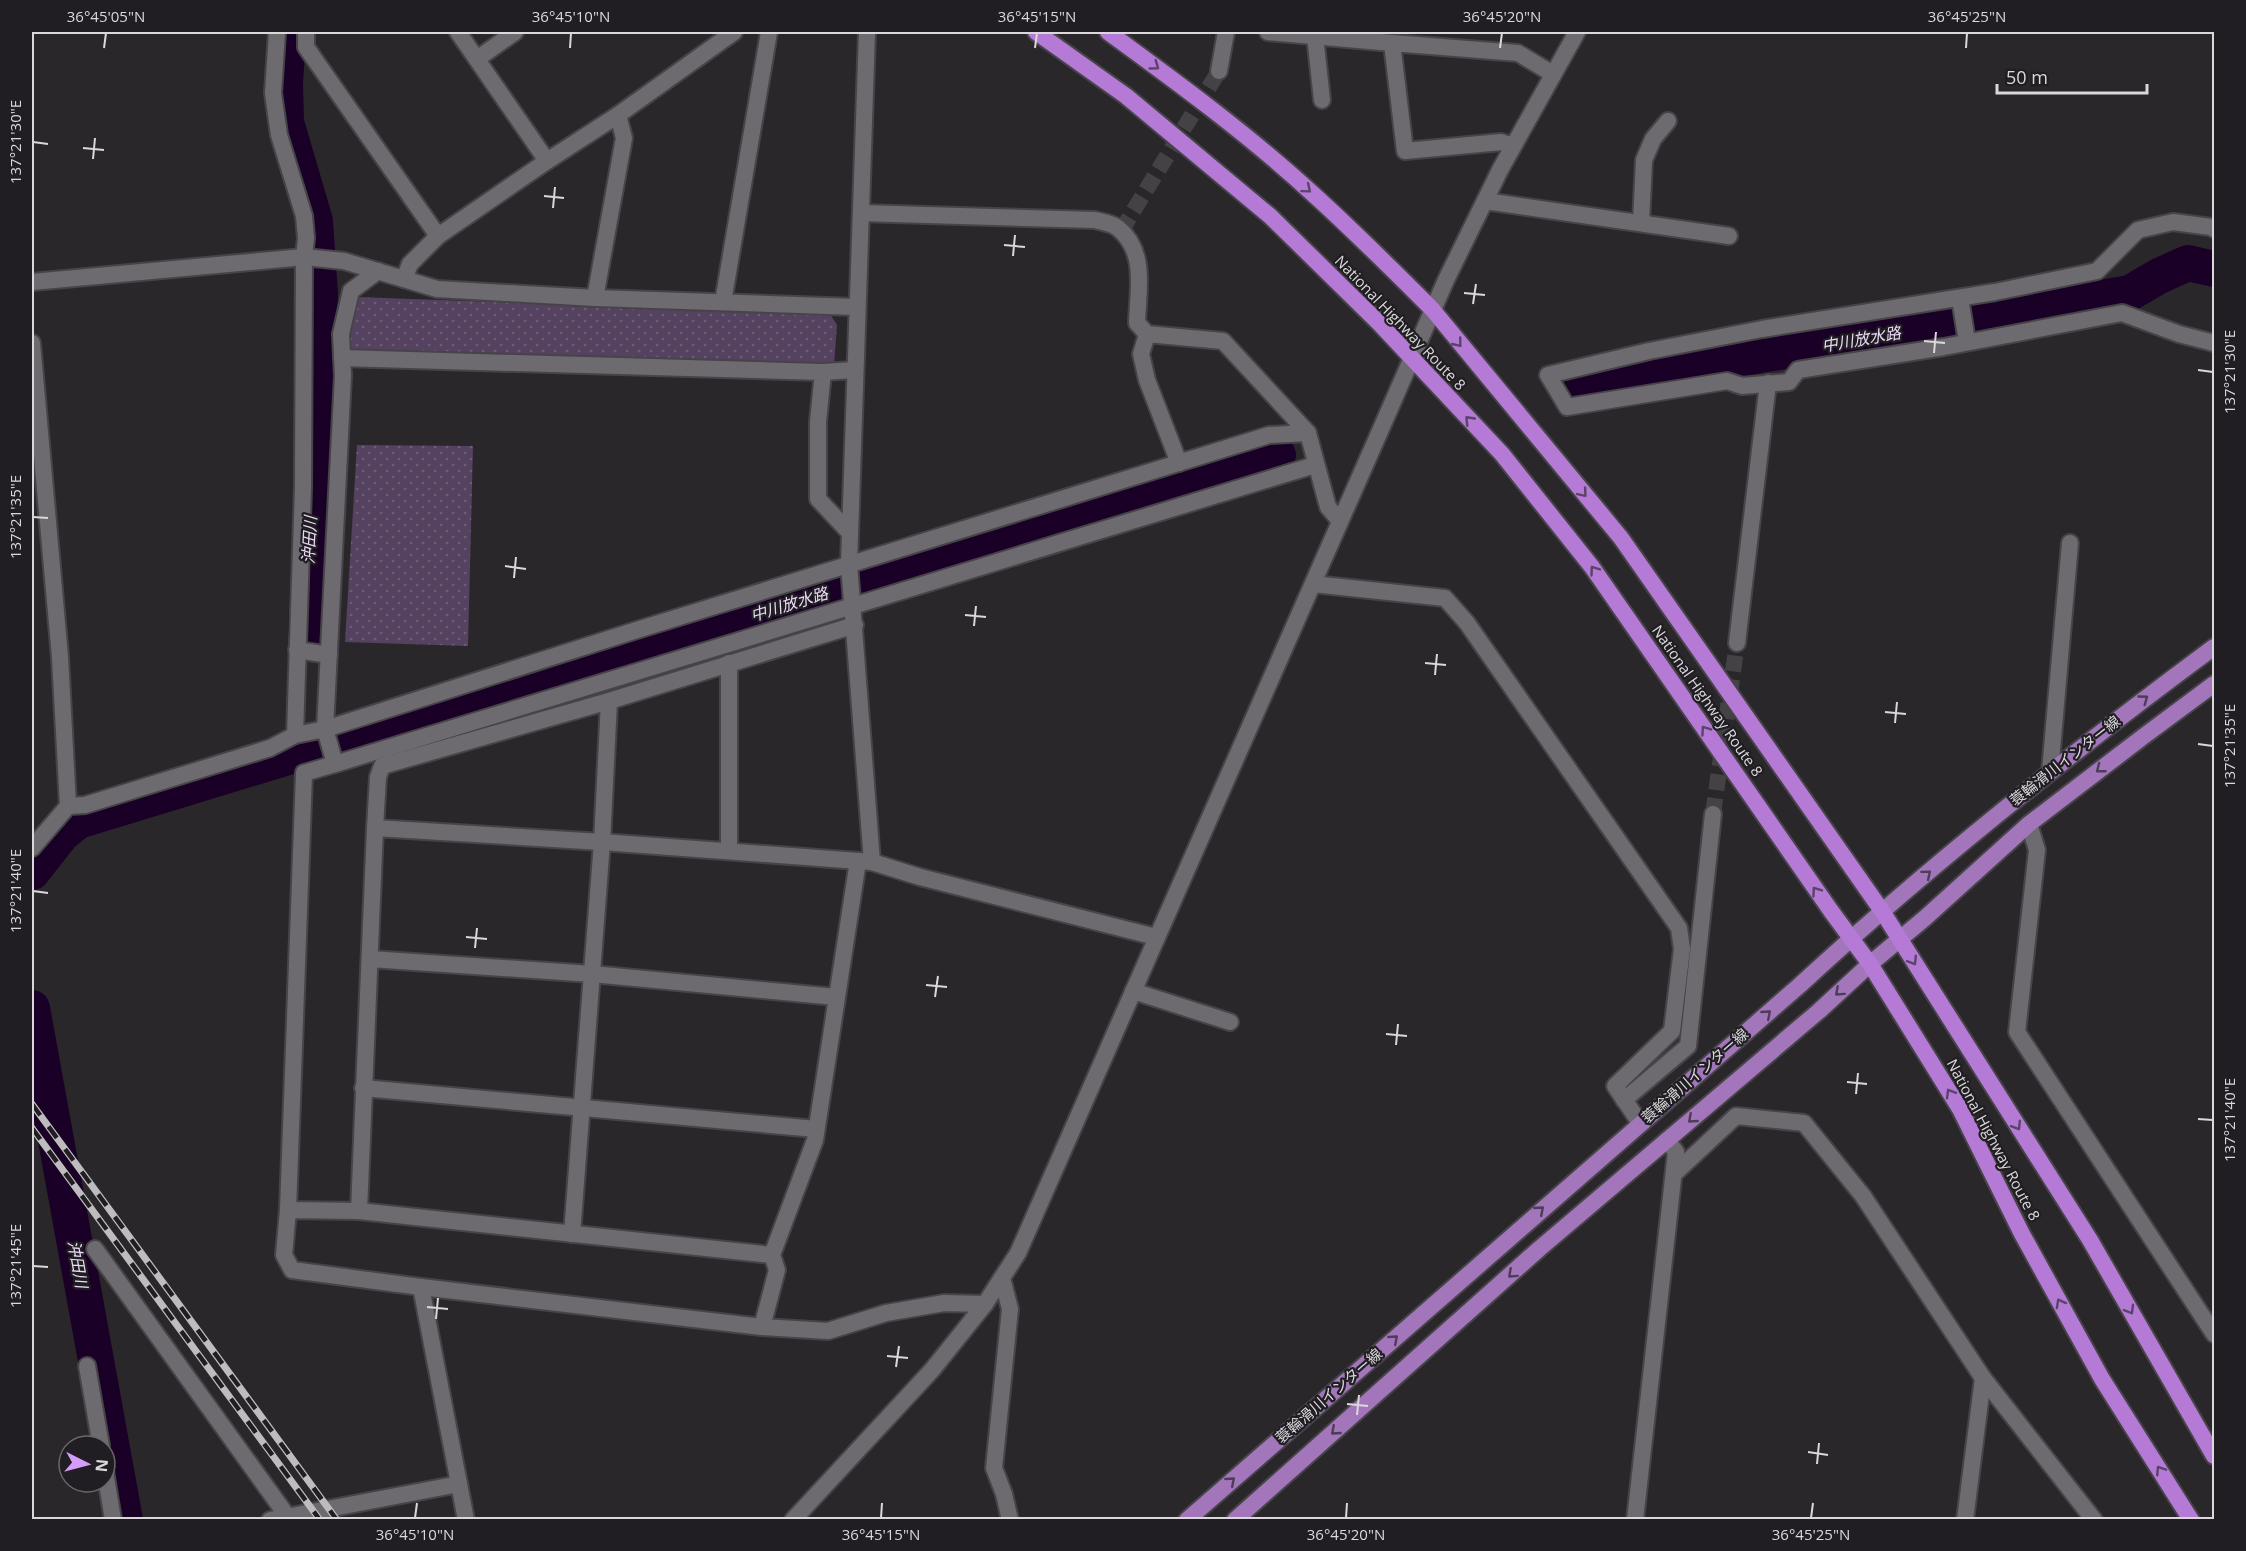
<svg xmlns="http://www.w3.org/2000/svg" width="2246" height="1551" font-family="'Open Sans','Noto Sans JP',sans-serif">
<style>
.grass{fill:url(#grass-dots)}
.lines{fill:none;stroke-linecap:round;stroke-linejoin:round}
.river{stroke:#1a0027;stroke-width:36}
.minor-tunnel{stroke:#444245;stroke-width:16;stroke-dasharray:16 8;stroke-linecap:butt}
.minor-casing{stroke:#464448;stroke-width:20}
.tertiary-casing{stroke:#464448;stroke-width:20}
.primary-casing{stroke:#464448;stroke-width:20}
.trunk-casing{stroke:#464448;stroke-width:20}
.minor{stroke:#6e6b70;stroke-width:16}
.tertiary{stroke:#6e6b70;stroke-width:16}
.primary{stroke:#a376bc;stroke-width:16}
.trunk{stroke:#b57ad6;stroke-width:16}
.rail-casing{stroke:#bebcbf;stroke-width:7}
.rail{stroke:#201e22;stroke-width:4.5;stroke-dasharray:14;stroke-linecap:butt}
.oneway{stroke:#5c436a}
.oneway2{stroke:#4e3d58}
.ticks{fill:none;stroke:#dad8db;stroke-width:2}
.labels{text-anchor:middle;stroke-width:4.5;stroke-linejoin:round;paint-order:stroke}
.street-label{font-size:15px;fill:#dad8db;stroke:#201e22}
.water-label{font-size:16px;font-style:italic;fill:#ecd9f7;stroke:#201e22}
.neatline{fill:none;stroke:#dad8db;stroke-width:2}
.ticks-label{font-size:15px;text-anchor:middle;fill:#dad8db}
</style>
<defs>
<pattern id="grass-dots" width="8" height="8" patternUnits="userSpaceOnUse" patternTransform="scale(1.5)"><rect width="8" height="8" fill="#554160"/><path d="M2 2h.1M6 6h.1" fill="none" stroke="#6d5c76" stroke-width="1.8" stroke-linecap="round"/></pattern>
</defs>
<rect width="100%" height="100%" fill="#2a272b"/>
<g class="grass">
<polygon points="356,297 830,314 837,325 834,365 673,358 366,353 348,348 347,324"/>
<polygon points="357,445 473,446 468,646 345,642"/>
</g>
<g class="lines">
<g class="river">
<polyline points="288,32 285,84 286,122 315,221 320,294 306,632"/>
<polyline points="1571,387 2130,293 2159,276 2188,263 2214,269"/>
<polyline points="32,872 62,834 78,821 1278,455"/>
<polyline points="32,1008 125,1520"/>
</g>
<g class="minor-tunnel">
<polyline points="1121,231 1219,71"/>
<polyline points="1713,814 1737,643"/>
</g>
<g class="minor-casing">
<g id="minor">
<polyline points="277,32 273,93 279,135 304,216 306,238 304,257 303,487 295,735 325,729 343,376 341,334 351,291 378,271"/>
<polyline points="306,32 306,47 438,236"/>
<polyline points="867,32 849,564 872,862"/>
<polyline points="1268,32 1392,43"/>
<polyline points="1315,36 1322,100"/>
<polyline points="477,59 515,32"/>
<polyline points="1219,71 1226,32"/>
<polyline points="618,115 734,32"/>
<polyline points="1513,146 1501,142 1405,151 1392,43 1518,53 1553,74"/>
<polyline points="547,161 618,115 624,138 595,298 856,307"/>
<polyline points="1485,201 1729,236"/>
<path d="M 861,213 L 1095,220 C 1102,222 1112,223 1118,228 C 1147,252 1138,289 1137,323 L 1147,334 L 1223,341 L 1308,433 L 1328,507 L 1340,521"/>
<polyline points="1641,223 1644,160 1653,139 1668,121"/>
<polyline points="2214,229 2211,227 2173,222 2138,230 2097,271 1995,292 1762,329 1649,351 1548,375 1567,407 1727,381 1742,386 1789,382 1798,370 1944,347 2122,313 2179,334 2214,343"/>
<polyline points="404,279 410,264 438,236 547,161 458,32"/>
<polyline points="32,282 304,257 344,261 437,289 595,298"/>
<polyline points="1960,298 1967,342"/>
<polyline points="723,302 769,32"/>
<polyline points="1147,334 1141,354 1147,380 1179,463"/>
<polyline points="32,343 60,657 68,806 32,848"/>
<polyline points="342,358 823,372 818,422 818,499 850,533"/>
<polyline points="823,372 855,370"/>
<polyline points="1308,433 1269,435 640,629 325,729 335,764 1315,465"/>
<polyline points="1313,584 1445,598 1467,623 1679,928 1682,949 1672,1031 1615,1086 1640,1123"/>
<polyline points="1737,643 1768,383"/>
<polyline points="297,650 329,655"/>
<polyline points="729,663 729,851"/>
<polyline points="609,701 855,625"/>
<polyline points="2050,772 2070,543"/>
<polyline points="68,806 85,805 270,748 295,735"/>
<polyline points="2029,824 2037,850 2017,1032 2214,1334"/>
<polyline points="375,828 602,842 872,862 920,877 1156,937"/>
<polyline points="858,861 815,1140 772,1255 777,1270 762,1327 828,1331 886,1313 944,1303 985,1304"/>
<polyline points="370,959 592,974 836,997"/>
<polyline points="1133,991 1230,1022"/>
<polyline points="363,1088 816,1129"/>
<polyline points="1624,1100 1688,1046 1713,814"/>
<polyline points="1675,1173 1736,1116 1804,1123 1863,1196 1983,1378 2094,1520"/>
<polyline points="288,1210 304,773 335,764"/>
<polyline points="359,1211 375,828 378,777 382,766 609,701 602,842 572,1234"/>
<polyline points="95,1249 290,1520"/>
<polyline points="1002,1278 1010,1309 994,1468 1004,1494 1010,1520"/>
<polyline points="421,1287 762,1327"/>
<polyline points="87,1366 101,1446"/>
<polyline points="105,1471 113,1520"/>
<polyline points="270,1520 459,1484"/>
<polyline points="466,1520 421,1287 292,1270 284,1255 288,1210 359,1211 772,1255"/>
<polyline points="1635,1520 1676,1152 1667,1140"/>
<polyline points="1965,1520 1983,1378"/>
</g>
</g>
<g class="tertiary-casing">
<polyline id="tertiary" points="793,1520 932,1370 985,1304 1018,1253 1384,422 1446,280 1500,170 1577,32"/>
</g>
<g class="primary-casing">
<g id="primary">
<path d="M 1187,1520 L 1800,985 C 1931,864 2071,753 2214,647"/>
<polyline points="1235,1520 1539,1249 1819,1011 1870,964 1925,918 2029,824 2144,736 2214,684"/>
</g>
</g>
<g class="trunk-casing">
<g id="trunk">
<polyline points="1036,32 1126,96 1270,216 1378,322 1502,454 1592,567 1831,911 1870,964 1960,1109 2022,1234 2102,1379 2191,1520"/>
<path d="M 1108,32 C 1178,83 1249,135 1313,194 C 1354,231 1393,270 1432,309 L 1621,538 L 1882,911 L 2090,1240 L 2214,1456"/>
</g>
</g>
<use href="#minor" class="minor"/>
<use href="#tertiary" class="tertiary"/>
<use href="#primary" class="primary"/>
<use href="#trunk" class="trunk"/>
<g class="rail-casing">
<g id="rail">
<polyline points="32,1104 337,1520"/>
<polyline points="32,1128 320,1520"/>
</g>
</g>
<use href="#rail" class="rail"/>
</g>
<defs><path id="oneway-chevron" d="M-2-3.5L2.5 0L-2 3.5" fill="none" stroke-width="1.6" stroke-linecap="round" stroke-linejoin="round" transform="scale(1.5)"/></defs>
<g class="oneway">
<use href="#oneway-chevron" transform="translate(1155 66) rotate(36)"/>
<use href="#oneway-chevron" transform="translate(1307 189) rotate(40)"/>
<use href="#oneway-chevron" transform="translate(1458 343) rotate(51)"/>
<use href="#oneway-chevron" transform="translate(1469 420) rotate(-134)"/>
<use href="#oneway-chevron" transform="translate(1583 493) rotate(50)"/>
<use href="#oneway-chevron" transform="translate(1594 570) rotate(-126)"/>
<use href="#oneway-chevron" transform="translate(1705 730) rotate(-125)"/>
<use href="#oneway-chevron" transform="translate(1816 891) rotate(-125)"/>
<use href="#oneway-chevron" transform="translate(1913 961) rotate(58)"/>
<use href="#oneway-chevron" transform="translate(1950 1093) rotate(-121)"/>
<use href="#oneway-chevron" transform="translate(2017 1126) rotate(58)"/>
<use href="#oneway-chevron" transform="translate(2060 1303) rotate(-119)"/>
<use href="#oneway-chevron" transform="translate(2130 1310) rotate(60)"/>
<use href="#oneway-chevron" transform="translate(2160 1470) rotate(-123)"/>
</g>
<g class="oneway2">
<use href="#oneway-chevron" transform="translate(2144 699) rotate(-36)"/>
<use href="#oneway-chevron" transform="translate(2100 769) rotate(142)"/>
<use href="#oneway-chevron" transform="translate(1927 874) rotate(-40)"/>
<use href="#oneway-chevron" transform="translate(1839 992) rotate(138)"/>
<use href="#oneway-chevron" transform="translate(1767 1014) rotate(-41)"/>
<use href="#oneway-chevron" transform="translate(1692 1119) rotate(139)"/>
<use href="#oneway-chevron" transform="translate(1540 1210) rotate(-41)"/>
<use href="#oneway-chevron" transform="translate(1512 1274) rotate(138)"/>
<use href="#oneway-chevron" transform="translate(1394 1339) rotate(-41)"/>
<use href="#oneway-chevron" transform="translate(1335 1431) rotate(139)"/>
<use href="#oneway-chevron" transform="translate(1231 1481) rotate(-41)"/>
</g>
<path class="ticks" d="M 104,48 L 106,33M 570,48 L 571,33M 1035,48 L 1037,33M 1500,48 L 1502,33M 1966,48 L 1967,33M 33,142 L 48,144M 83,148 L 104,150M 93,159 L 95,138M 544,196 L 564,198M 553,208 L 555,187M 1004,245 L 1025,247M 1013,256 L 1015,235M 1464,293 L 1485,295M 1473,304 L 1476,284M 1924,341 L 1945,343M 1934,353 L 1936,332M 2198,370 L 2213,372M 33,517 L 48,518M 505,566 L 526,569M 514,578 L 516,557M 965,615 L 986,617M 974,626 L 976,606M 1425,663 L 1446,665M 1435,675 L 1437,654M 1885,712 L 1906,714M 1895,723 L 1897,702M 2198,744 L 2213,746M 33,891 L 48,893M 466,937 L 487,939M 475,948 L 477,928M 926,985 L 947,987M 935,997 L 938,976M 1386,1034 L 1407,1036M 1396,1045 L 1398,1024M 1847,1082 L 1867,1084M 1856,1094 L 1858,1073M 2198,1119 L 2213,1120M 33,1266 L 48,1267M 427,1307 L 448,1309M 436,1319 L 438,1298M 887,1356 L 908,1358M 896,1367 L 899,1346M 1347,1404 L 1368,1406M 1357,1415 L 1359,1395M 1808,1452 L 1828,1455M 1817,1464 L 1819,1443M 415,1518 L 417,1503M 881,1518 L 882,1503M 1346,1518 L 1347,1503M 1811,1518 L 1813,1503"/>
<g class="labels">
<g class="street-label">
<text transform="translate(1400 323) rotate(46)" y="5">National Highway Route 8</text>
<text transform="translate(1707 701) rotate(55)" y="5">National Highway Route 8</text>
<text transform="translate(2065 761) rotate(-38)" y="5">蓑輪滑川インター線</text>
<text transform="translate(1695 1076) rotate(-41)" y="5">蓑輪滑川インター線</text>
<text transform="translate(1993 1140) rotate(62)" y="5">National Highway Route 8</text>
<text transform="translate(1329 1396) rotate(-41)" y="5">蓑輪滑川インター線</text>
</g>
<g class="water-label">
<text transform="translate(1861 339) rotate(-10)" y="6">中川放水路</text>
<text transform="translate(309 540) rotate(-87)" y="6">沖田川</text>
<text transform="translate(789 604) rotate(-17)" y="6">中川放水路</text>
<text transform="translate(78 1264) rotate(80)" y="6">沖田川</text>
</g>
</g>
<rect width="2246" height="1551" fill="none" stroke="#201e22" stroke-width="66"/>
<g transform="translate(87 1464) rotate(96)"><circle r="28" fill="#201e22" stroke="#6a686c" stroke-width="1.5"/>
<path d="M0-4.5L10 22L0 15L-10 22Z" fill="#d79bf9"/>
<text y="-9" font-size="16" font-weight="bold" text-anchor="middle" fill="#dad8db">N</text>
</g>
<path d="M1997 84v9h150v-9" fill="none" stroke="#dad8db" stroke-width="3"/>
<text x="2006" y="84" font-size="18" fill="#dad8db" stroke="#201e22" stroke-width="4.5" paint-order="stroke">50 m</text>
<rect x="33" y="33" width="2180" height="1485" class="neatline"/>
<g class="ticks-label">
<text x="106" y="22">36°45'05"N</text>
<text x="571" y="22">36°45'10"N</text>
<text x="1037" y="22">36°45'15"N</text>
<text x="1502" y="22">36°45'20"N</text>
<text x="1967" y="22">36°45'25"N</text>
<text transform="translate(16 142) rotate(-90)" y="5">137°21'30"E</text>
<text transform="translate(2230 372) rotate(-90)" y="5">137°21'30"E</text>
<text transform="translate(16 517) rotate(-90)" y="5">137°21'35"E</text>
<text transform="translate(2230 746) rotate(-90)" y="5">137°21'35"E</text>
<text transform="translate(16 891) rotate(-90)" y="5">137°21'40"E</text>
<text transform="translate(2230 1120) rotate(-90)" y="5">137°21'40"E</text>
<text transform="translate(16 1266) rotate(-90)" y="5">137°21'45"E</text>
<text x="415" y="1540">36°45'10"N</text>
<text x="881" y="1540">36°45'15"N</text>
<text x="1346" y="1540">36°45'20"N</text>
<text x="1811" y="1540">36°45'25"N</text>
</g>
</svg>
